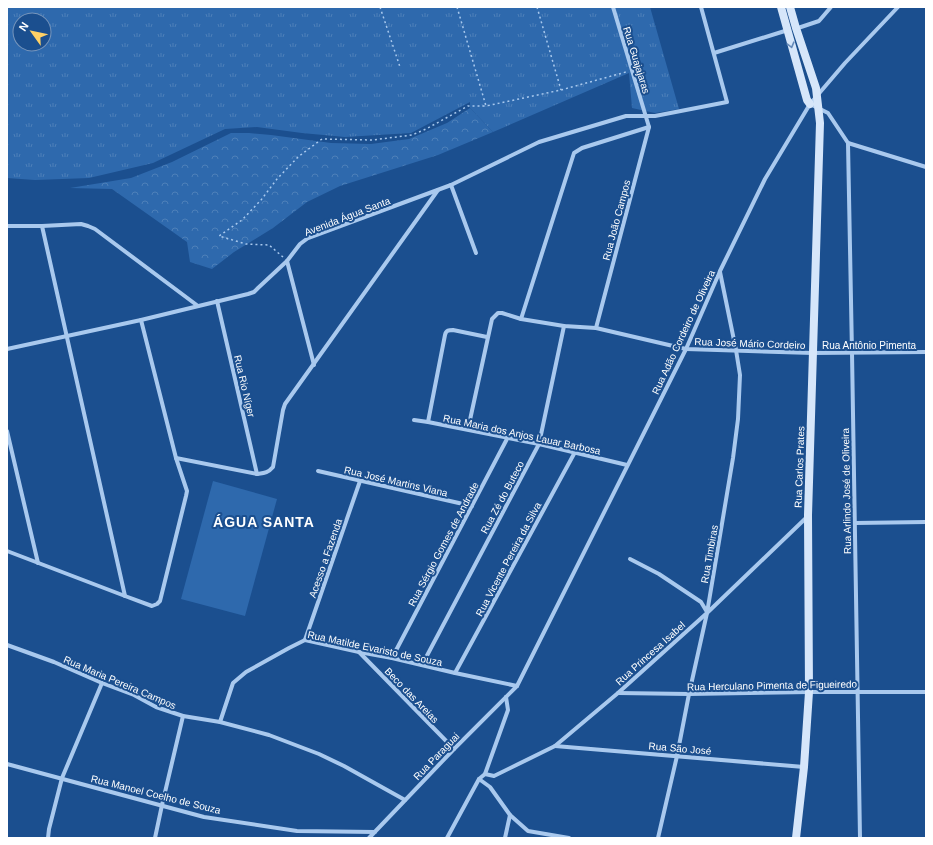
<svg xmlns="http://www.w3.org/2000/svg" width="933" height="845" font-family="Helvetica,sans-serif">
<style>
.grass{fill:url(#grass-tufts);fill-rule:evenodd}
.forest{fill:url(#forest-crowns)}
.pitch{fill:#2e69ad}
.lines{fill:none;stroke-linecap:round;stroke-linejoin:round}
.path{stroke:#a9c9ee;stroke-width:1.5;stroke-dasharray:2 3;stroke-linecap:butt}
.street{stroke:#a9c9ee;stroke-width:4}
.secondary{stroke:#d6e6fa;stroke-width:8}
.oneway{stroke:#668bba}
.labels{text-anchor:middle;stroke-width:4;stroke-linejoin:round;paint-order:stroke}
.street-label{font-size:10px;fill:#fff;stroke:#1b4f8f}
.district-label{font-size:14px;font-weight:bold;letter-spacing:1px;fill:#fff;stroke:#1b4f8f}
</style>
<defs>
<pattern id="grass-tufts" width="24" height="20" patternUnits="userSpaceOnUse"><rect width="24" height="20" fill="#2e69ad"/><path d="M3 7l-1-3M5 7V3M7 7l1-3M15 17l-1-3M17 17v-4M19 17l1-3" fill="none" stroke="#4d80b9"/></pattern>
<pattern id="forest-crowns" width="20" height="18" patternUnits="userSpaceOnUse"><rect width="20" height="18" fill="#2e69ad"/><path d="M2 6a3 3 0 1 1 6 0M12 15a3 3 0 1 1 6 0" fill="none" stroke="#4d80b9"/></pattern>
</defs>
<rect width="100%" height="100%" fill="#1b4f8f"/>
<path class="grass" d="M 7,7 L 650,7 L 679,109 L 655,113 L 632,108 L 629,73 L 493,132 L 470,108 L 470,102 L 411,133 L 345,137 L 302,133 L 257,127 L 225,129 L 153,163 L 89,178 L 35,180 L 7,178 ZM 20,20 L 44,20 L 44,44 L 20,44 Z"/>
<polygon class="forest" points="470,108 493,132 438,155 340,186 307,202 273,228 234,252 212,269 190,262 187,242 112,189 70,188 131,178 172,162 231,133 249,133 271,135 331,143 371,144 409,139 447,123"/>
<polygon class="pitch" points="213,481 277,499 245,616 181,599"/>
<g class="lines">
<g class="path">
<polyline points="380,7 400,67"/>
<polyline points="457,7 486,106 561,90 626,72"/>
<polyline points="537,7 561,90"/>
<polyline points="283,257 269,245 246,244 219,236 242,220 261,200 277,179 298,157 322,139 373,140 412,135 426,129 468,106 486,106"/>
</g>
<g class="street">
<polyline points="795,29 819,21 831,7"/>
<polyline points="714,53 788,30"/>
<polyline points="810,104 828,113 848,143 926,167"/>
<polyline points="848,143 852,353 860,838"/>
<polyline points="451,185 476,253"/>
<polyline points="7,226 42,226 81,224 88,226 95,229 198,306"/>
<polyline points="42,226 125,596"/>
<polyline points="287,261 314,365"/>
<polyline points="217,301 257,474"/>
<polyline points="521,319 574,153 582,148 649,127"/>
<polyline points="596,328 649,127 613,7"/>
<polyline points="7,349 141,320 248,294 254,292 258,288 287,261 300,244 308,238 451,185 539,142 626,116 655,116 727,102 701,7"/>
<polyline points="414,420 428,422 539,444 627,465"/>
<path d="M 428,422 L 445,335 C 446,330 449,330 453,330 L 487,337"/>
<polyline points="468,429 492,319 498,313 502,313 521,319 564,326 596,328 686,349 813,353 926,352"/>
<polyline points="7,431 38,563"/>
<path d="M 176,458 L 257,474 C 264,473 268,473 273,467 L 283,410 L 285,404 L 438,190"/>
<polyline points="318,471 472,506"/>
<polyline points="855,523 926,522"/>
<polyline points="7,551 125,596 152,606 157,604 160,601 186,496 187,491 176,458 141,320"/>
<polyline points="630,559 659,574 701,602 707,612"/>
<polyline points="305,640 360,481"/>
<polyline points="7,645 54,662 102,683 134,695 156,707 183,716 220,722 269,735 319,754 344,766 405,800"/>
<polyline points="359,652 454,749"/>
<polyline points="392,658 508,437"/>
<polyline points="422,665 539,444 564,326"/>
<polyline points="455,673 575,452"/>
<polyline points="618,693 689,694 809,692 926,692"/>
<polyline points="220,722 233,683 246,672 289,648 305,640 359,652 392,658 455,673 517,686"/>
<polyline points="555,746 804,767"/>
<polyline points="7,764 204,817 297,831 375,832"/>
<polyline points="485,774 494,776 555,746 618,693 707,613 807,517"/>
<polyline points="479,779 490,787 510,815 528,831 569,838"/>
<polyline points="48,838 49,829 62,778 102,683"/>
<polyline points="155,838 162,805 183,716"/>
<polyline points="369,838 454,749 517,686 686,349 720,271 765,179 810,104 845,63 898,7"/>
<polyline points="447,838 479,779 485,774 508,710 506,697"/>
<polyline points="505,838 510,815"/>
<polyline points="658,838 677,756 689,694 707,613 733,458 738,419 740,375 736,350 720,272"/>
</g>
<g class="secondary">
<polyline points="781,7 807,100 810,104"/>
<polyline points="790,7 796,28 816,88 820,123 808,515 809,692 804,767 796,838"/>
</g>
</g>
<defs><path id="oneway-chevron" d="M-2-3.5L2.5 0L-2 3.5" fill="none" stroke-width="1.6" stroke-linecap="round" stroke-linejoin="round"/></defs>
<use class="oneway" href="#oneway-chevron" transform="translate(791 45) rotate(75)"/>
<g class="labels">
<g class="street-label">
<text transform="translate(637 60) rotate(73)" y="4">Rua Guajajaras</text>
<text transform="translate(347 216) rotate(-21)" y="4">Avenida Água Santa</text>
<text transform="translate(616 220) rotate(-75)" y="4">Rua João Campos</text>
<text transform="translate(683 332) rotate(-65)" y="4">Rua Adão Cordeiro de Oliveira</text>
<text transform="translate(750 343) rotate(2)" y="4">Rua José Mário Cordeiro</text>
<text x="869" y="349">Rua Antônio Pimenta</text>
<text transform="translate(245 386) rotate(77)" y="4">Rua Rio Níger</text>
<text transform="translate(522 434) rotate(12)" y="4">Rua Maria dos Anjos Lauar Barbosa</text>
<text transform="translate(799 467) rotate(-88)" y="4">Rua Carlos Prates</text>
<text transform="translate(396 481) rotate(13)" y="4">Rua José Martins Viana</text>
<text transform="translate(846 491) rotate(-91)" y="4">Rua Arlindo José de Oliveira</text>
<text transform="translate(502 497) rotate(-62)" y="4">Rua Zé do Buteco</text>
<text transform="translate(443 544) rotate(-62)" y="4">Rua Sérgio Gomes de Andrade</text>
<text transform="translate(709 554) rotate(-80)" y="4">Rua Timbiras</text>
<text transform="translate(325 558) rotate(-71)" y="4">Acesso a Fazenda</text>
<text transform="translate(508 559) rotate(-62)" y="4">Rua Vicente Pereira da Silva</text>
<text transform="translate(375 648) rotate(12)" y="4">Rua Matilde Evaristo de Souza</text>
<text transform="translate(650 653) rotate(-42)" y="4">Rua Princesa Isabel</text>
<text transform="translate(120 682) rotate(23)" y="4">Rua Maria Pereira Campos</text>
<text transform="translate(772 685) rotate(-1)" y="4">Rua Herculano Pimenta de Figueiredo</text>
<text transform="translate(412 695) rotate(46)" y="4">Beco das Areias</text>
<text transform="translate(680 748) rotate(5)" y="4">Rua São José</text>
<text transform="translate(436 756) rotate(-46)" y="4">Rua Paraguai</text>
<text transform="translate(156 794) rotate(14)" y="4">Rua Manoel Coelho de Souza</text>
</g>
<g class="district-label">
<text x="264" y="527">ÁGUA SANTA</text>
</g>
</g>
<rect width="933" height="845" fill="none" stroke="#ffffff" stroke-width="16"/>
<g transform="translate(32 32) rotate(303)"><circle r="19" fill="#1b4f8f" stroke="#7695bc"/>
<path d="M0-3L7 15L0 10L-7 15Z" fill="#ffd166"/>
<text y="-6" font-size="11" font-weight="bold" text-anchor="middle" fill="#ffffff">N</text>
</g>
</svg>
